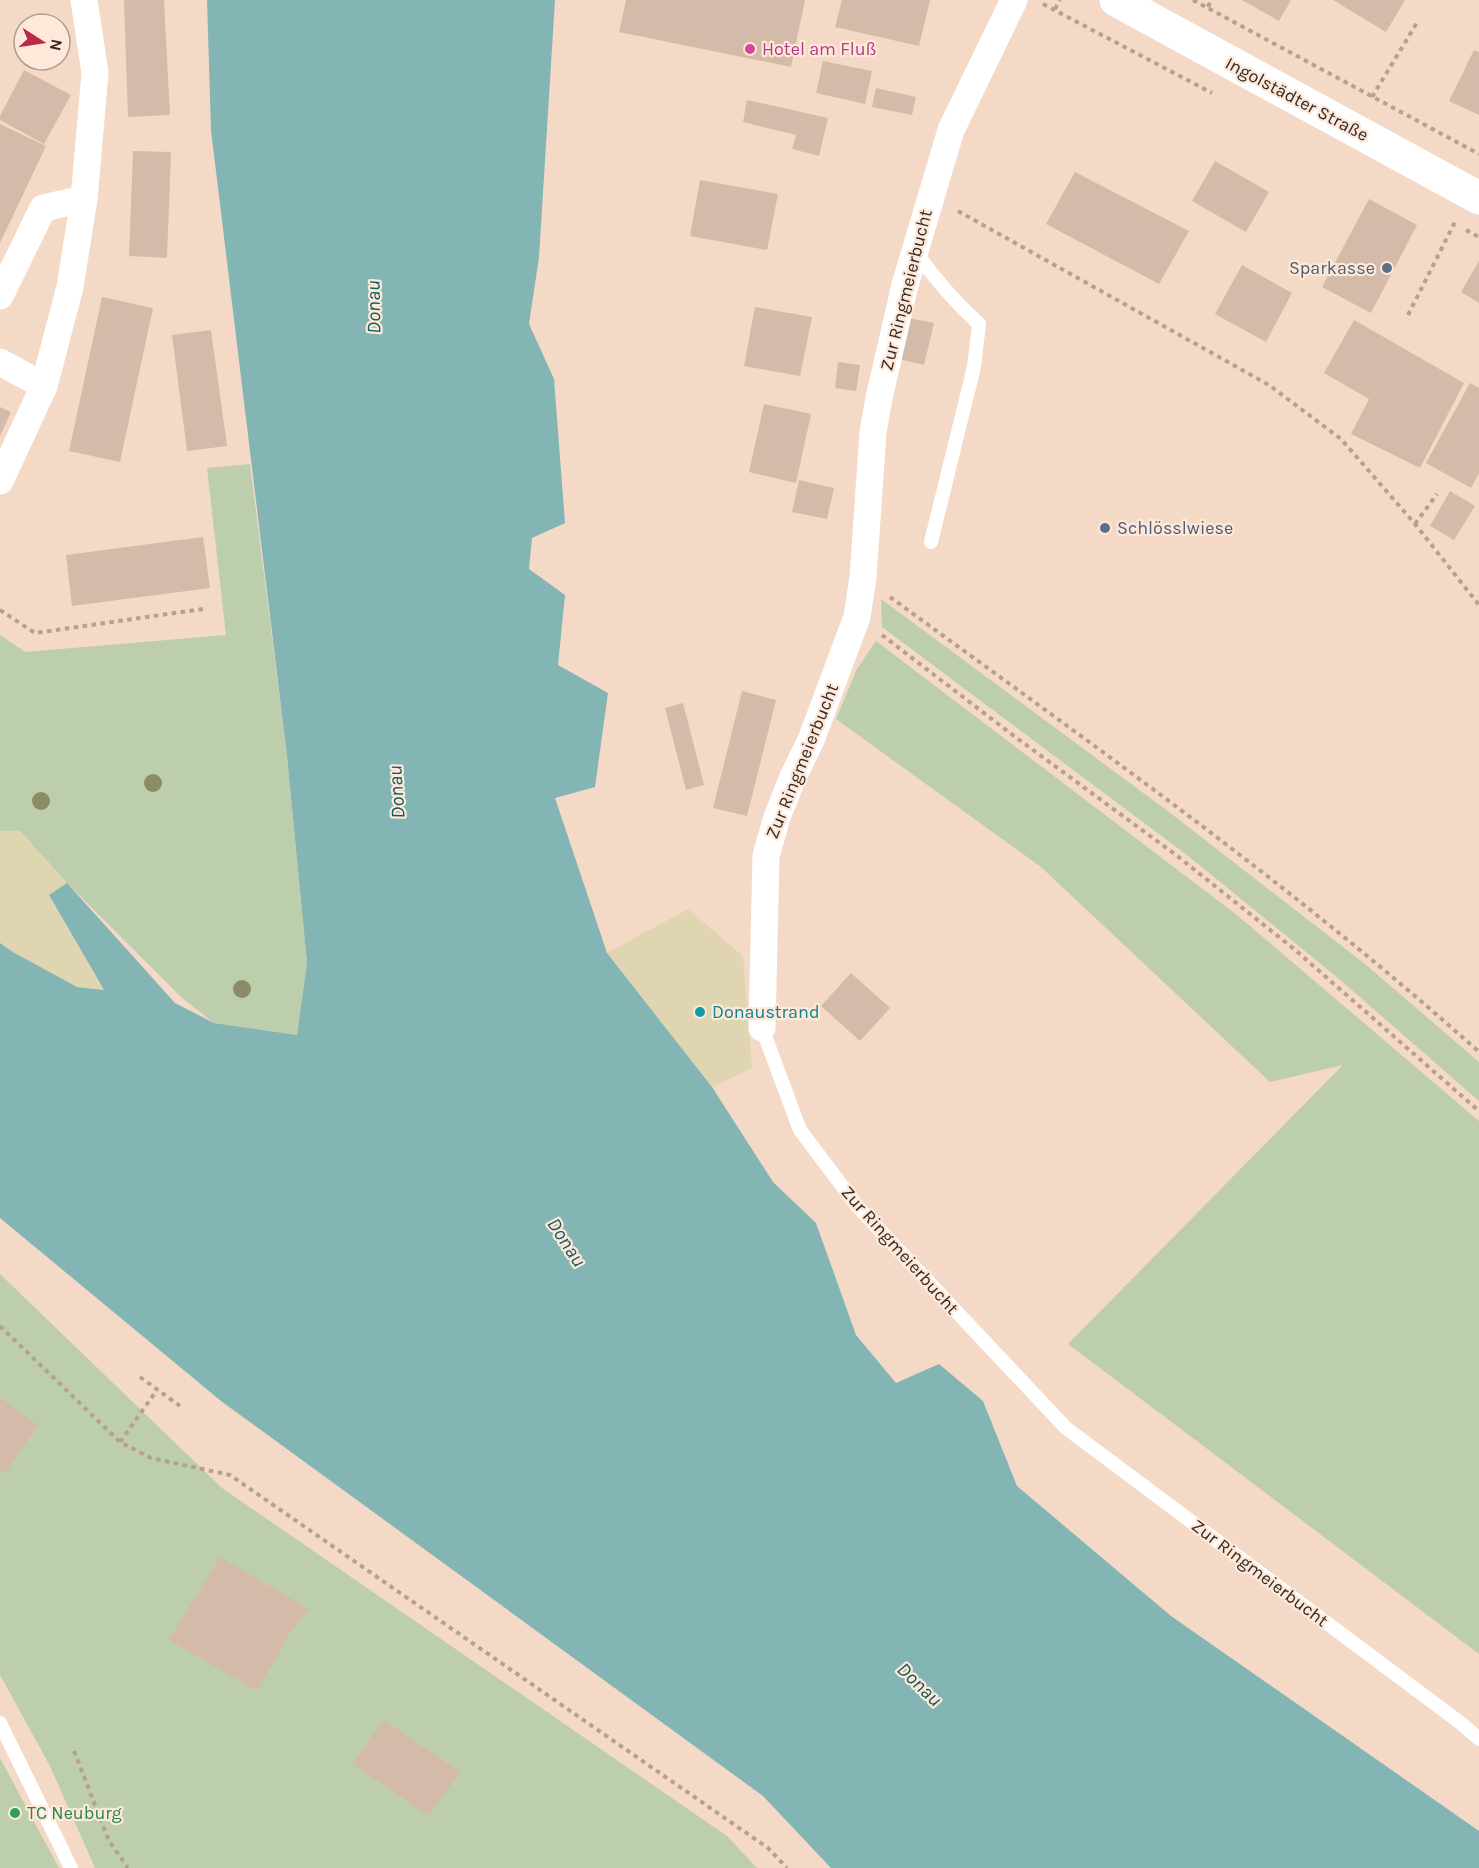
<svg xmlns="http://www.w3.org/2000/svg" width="1479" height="1868" font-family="Karla,sans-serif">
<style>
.green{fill:#bdceac}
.sand{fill:#dfd6b1}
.water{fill:#83b5b5}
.building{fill:#d4baa8}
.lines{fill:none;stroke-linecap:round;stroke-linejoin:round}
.path{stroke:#b5a091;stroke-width:4;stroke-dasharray:4.5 4.5;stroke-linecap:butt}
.lane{stroke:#fff;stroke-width:14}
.street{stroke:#fff;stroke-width:27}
.secondary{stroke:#fff;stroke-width:33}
.tree{fill:#8c8b67}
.hotel-dot{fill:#d1479c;stroke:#fde8d9;stroke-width:2}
.service-dot{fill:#5c6f8a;stroke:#fde8d9;stroke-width:2}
.culture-dot{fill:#0f9aa8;stroke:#fde8d9;stroke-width:2}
.leisure-dot{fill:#2e9e5b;stroke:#fde8d9;stroke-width:2}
.labels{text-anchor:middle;stroke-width:4.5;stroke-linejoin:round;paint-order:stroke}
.hotel-label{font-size:18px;fill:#b23c85;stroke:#fde8d9;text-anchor:start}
.street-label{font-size:18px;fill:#342a23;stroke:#fde8d9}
.service-label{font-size:18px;fill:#4e5e75;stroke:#fde8d9;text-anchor:end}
.culture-label{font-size:18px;fill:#0d838f;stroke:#fde8d9;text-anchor:start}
.leisure-label{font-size:18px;fill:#27864d;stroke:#fde8d9;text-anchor:start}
.water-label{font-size:20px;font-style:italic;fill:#155a5b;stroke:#fde8d9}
</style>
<rect width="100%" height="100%" fill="#f4d9c7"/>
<g class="green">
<polygon points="250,464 287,756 307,963 297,1035 214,1023 181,997 67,883 20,831 0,831 0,635 25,652 226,635 207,468"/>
<polygon points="881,599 1169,812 1365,964 1479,1062 1479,1101 1338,978 1187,855 882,627"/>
<polygon points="876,641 1237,915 1479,1121 1479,1654 1068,1344 1343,1065 1270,1082 1041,867 836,719 857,669"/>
<polygon points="0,1274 222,1488 727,1836 757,1868 95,1868 50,1766 0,1675"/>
<polygon points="0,1758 59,1868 0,1868"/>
</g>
<g class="sand">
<polygon points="0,831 20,831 67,883 49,896 104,991 77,987 13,952 0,943"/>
<polygon points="688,909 743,956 752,1068 712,1087 607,953"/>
</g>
<polygon class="water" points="207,0 555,0 539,257 529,324 554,379 565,523 532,538 529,569 565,595 558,665 608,693 595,787 555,798 607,953 712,1087 773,1182 816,1223 856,1335 896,1383 939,1364 983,1401 1017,1486 1171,1616 1479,1831 1479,1868 831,1868 763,1796 221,1401 0,1218 0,943 13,952 77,987 104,990 49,895 67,883 175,1003 214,1023 297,1035 307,963 287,756 211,130"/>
<g class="building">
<polygon points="124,0 164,0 170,115 128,117"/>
<polygon points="626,0 805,0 791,67 619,32"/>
<polygon points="842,0 930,0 919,46 835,27"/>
<polygon points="1242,0 1291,0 1279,21"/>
<polygon points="1333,0 1405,0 1386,32"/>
<polygon points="1474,50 1479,52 1479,115 1449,101"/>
<polygon points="823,61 872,71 865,104 816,93"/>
<polygon points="24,70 71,95 44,144 0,120 0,116"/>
<polygon points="876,88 916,97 912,115 872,107"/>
<polygon points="747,100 828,118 819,156 792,149 796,135 743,122"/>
<polygon points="0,124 46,146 0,243"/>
<polygon points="133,151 171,152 167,258 129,256"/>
<polygon points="1215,161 1269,192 1246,232 1192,201"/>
<polygon points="1075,172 1189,231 1159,284 1046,224"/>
<polygon points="700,180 778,194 767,250 690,236"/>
<polygon points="1369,199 1417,225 1371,313 1322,287"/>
<polygon points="1479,261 1479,303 1461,292"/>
<polygon points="1242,265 1292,293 1266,342 1215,314"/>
<polygon points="102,297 153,308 120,462 69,451"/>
<polygon points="755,307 812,317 800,376 744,366"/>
<polygon points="908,318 934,323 924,365 899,359"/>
<polygon points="1354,320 1464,383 1420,468 1351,434 1369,399 1324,373"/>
<polygon points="211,330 227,446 187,451 172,335"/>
<polygon points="838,362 860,365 856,391 835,388"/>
<polygon points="1470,383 1479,388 1479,473 1471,488 1426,463"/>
<polygon points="764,404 811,414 796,483 749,472"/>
<polygon points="0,407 11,412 0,436"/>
<polygon points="799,480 834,488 827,519 792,512"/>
<polygon points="1450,491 1475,506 1454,540 1430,526"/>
<polygon points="203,537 210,588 72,606 66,555"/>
<polygon points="742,691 776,700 747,816 713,808"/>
<polygon points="683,703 704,785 686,790 665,708"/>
<polygon points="851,973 890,1008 860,1041 821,1006"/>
<polygon points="0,1398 38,1425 5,1473 0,1469"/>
<polygon points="220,1557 309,1609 290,1633 257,1691 169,1640"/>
<polygon points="383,1720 460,1772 429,1816 353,1764"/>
</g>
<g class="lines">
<g class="path">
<polyline points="1193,0 1479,154"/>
<polyline points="1043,4 1212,93"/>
<polyline points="1208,7 1211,0"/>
<polyline points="1055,9 1060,0"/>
<polyline points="1372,97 1418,21"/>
<polyline points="958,211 1269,385 1341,439 1415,524 1479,605"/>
<polyline points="1466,230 1479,237"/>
<polyline points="1408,315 1455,222"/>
<polyline points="1415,524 1437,494"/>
<path d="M 890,597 C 1090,743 1294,886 1479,1052"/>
<polyline points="0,610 35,633 203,609"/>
<polyline points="882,635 1014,736 1176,855 1294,949 1479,1111"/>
<polyline points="0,1326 120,1442 151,1458 230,1475 768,1848 787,1868"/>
<polyline points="140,1377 180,1406"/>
<polyline points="120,1442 157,1390"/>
<polyline points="74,1751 109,1841 128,1868"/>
</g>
<g class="lane">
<path d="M 915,251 C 934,278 954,301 979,324 L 974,367 L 931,542"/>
<polyline points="762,1028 800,1130 858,1207 1066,1428 1462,1724 1479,1739"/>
<polyline points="0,1723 71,1868"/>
</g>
<g class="street">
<polyline points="0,296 43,208 84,199"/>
<polyline points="0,362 44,386 70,287 84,199 95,73 84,0"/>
<polyline points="0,481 44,386"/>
<polyline points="762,1028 766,856 777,817 793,777 811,740 857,617 863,577 873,432 879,398 905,285 951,130 1014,0"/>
</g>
<polyline class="secondary" points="1116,0 1479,198"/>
</g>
<g class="tree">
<circle cx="153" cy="783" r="9"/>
<circle cx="41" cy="801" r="9"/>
<circle cx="242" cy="989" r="9"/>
</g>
<circle class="hotel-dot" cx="750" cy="49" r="6"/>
<g class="service-dot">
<circle cx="1387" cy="268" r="6"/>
<circle cx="1105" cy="528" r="6"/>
</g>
<circle class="culture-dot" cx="700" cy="1012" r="6"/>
<circle class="leisure-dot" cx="15" cy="1813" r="6"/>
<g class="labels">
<g class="hotel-label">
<text x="762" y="55">Hotel am Fluß</text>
</g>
<g class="street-label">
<text transform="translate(1297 99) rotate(28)" y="6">Ingolstädter Straße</text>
<text transform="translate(906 290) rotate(-76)" y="6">Zur Ringmeierbucht</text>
<text transform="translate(802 761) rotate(-68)" y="6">Zur Ringmeierbucht</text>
<text transform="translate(900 1250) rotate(48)" y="6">Zur Ringmeierbucht</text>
<text transform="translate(1260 1573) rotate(37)" y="6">Zur Ringmeierbucht</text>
</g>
<g class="service-label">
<text x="1375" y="274">Sparkasse</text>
<text x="1117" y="534" text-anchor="start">Schlösslwiese</text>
</g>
<g class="culture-label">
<text x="712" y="1018">Donaustrand</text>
</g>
<g class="leisure-label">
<text x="27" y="1819">TC Neuburg</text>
</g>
<g class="water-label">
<text transform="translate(373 307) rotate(-91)" y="7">Donau</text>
<text transform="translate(396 792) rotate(-94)" y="7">Donau</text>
<text transform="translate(567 1242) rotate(57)" y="7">Donau</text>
<text transform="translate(920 1684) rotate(44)" y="7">Donau</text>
</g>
</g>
<g transform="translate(42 42) rotate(102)"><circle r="28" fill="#fde8d9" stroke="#ad9c90" stroke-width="1.5"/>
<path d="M0-4.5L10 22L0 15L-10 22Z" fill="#ba2945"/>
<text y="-9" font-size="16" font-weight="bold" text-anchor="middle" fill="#342a23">N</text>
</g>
</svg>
